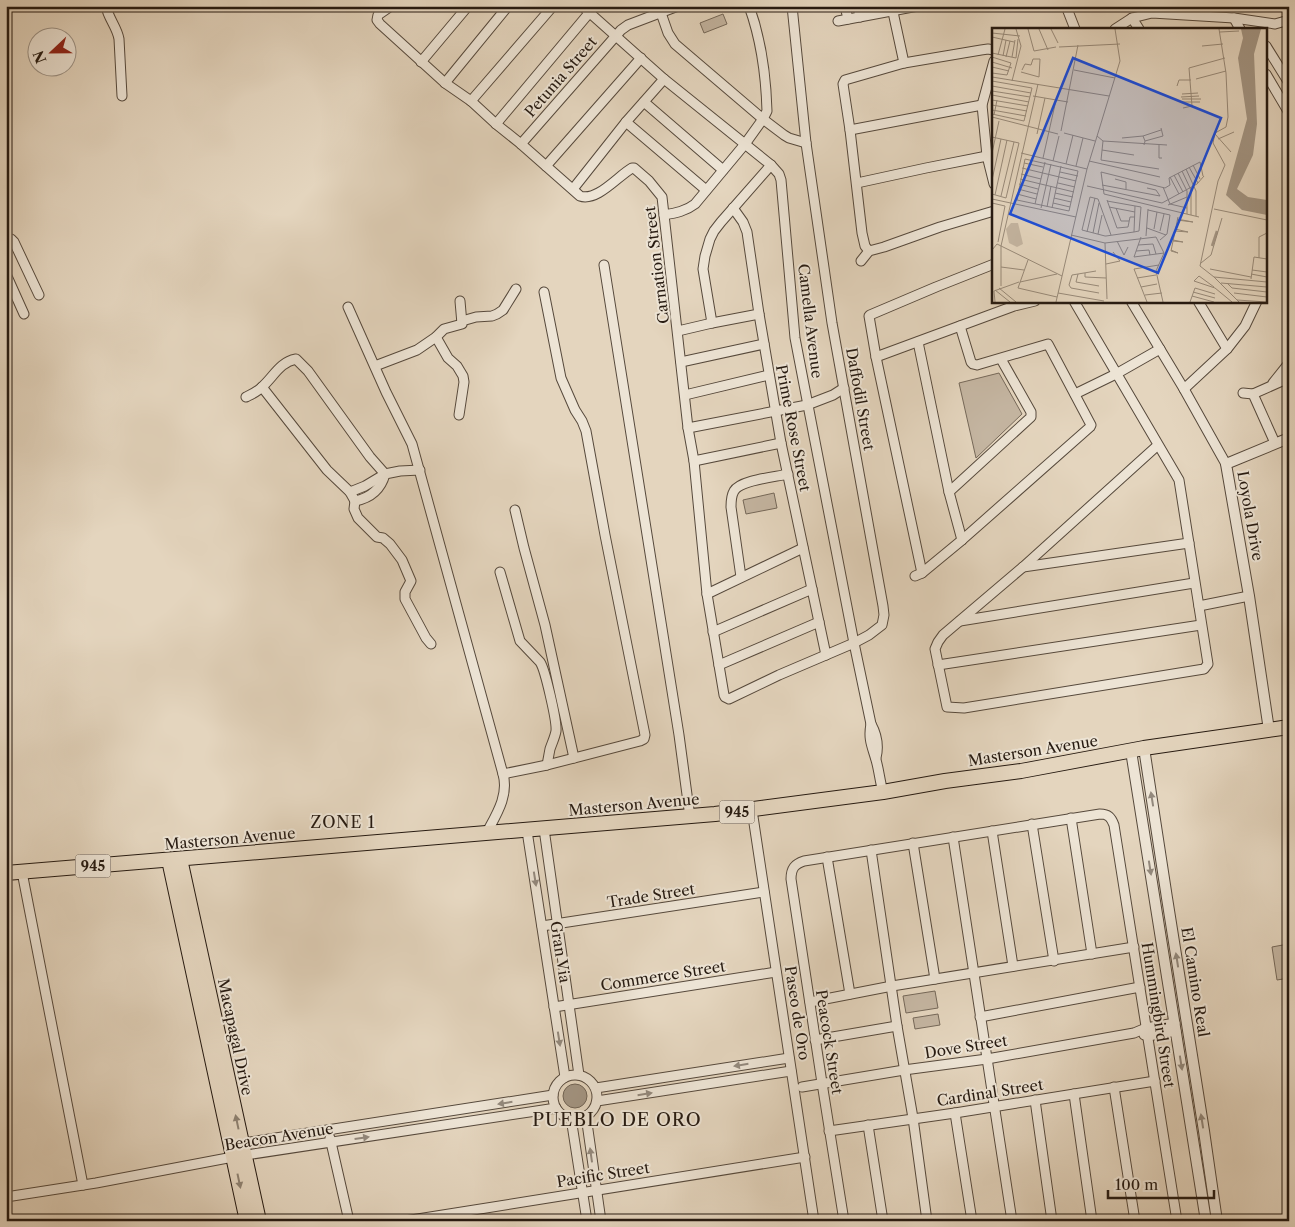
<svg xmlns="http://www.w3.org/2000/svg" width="1295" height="1227" font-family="'Libre Caslon Text',serif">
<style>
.green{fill:#c4b5a1;stroke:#756859}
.water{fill:#a39583;stroke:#716455}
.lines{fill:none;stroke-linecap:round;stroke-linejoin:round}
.minor-casing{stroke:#56493c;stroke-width:11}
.tertiary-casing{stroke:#56493c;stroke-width:12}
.primary-casing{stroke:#261a11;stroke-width:16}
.minor{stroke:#ede4d5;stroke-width:9}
.tertiary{stroke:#ede4d5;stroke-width:10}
.primary{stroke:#e4d5be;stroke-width:14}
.oneway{fill:#93897d}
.oneway2{fill:#8e8170}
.labels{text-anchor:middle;stroke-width:4;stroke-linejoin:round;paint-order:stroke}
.shield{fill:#ede4d5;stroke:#62574c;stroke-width:1}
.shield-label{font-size:14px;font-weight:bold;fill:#261a11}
.street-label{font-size:15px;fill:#261a11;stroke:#ede4d5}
.neighbourhood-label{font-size:16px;letter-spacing:1px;fill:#261a11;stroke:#ede4d5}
.quarter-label{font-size:18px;letter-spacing:1px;fill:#261a11;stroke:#ede4d5}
.inset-river{fill:none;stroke:#a39583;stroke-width:2.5}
.inset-road{fill:none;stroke:#988a79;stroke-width:1}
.view{fill:#1d4ed8;fill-opacity:0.15;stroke:#1d4ed8;stroke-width:2.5}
.inset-edge{fill:none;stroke:#261a11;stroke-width:2.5}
</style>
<rect width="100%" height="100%" fill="#e4d5be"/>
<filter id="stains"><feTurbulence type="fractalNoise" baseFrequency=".004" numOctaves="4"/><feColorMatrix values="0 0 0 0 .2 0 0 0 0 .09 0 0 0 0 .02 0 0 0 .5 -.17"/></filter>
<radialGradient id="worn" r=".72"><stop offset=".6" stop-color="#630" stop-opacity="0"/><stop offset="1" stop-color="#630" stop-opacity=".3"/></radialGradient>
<g class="green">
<polygon points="723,14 727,24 704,33 700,23"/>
<polygon points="999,373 1022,414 976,458 959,383"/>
<polygon points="774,493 777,508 746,514 743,500"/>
<polygon points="1288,944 1289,978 1277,980 1272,947"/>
<polygon points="935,991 938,1008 906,1013 903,996"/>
<polygon points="938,1014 940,1025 915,1029 913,1018"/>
</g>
<circle class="water" cx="575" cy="1096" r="12"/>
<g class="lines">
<g class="minor-casing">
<g id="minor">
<path d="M 106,6 C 108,18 117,27 119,39 L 122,96"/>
<path d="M 391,6 L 378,15 L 377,20 L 380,24 L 445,83 L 471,101 L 496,124 L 521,144 L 580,196 C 597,202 618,176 632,168 L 634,168 L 649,181 L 662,197 L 688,428 L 694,461 L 707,594 L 724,695 L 725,697 L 729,699 L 779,675 L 854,643 L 869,635 L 882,625 L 884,615 L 883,606 L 832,323 L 806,143 L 792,6"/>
<polyline points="418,6 421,6"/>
<path d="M 582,6 L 664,79 L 771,165 L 779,174 L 781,180 L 795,338 L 854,643 L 871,724 C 877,735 879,746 876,758"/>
<polyline points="845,6 848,19"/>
<polyline points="858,6 860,17"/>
<polyline points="1066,6 1075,29"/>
<polyline points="893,12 904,63"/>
<polyline points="661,13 668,33 675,44 763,119 784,135 789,138 806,143"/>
<polyline points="1132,18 1139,29"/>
<polyline points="1234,18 1240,29"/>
<polyline points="838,21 918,6"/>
<polyline points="1115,29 1132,18 1152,13 1234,18 1275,24 1289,20"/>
<polyline points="1266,46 1289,83"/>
<polyline points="994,61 982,105 987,156 994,184"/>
<polyline points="421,62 468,6"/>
<polyline points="1266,74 1289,113"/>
<polyline points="445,83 508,6"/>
<polyline points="471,101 553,6"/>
<polyline points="644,102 723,170"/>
<polyline points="626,122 706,190"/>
<polyline points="496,124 595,6"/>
<polyline points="850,130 982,105"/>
<polyline points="521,144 621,30 628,25 678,6"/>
<polyline points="546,166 641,58"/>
<polyline points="857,183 926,168 987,156"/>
<polyline points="573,189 626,122 664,79"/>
<polyline points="733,208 743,222 747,232 759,314 781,443 826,655"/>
<path d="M 664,215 C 676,213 686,211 695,204 L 745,144 L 763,119 L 767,111 C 766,76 761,39 749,6"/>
<polyline points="6,240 11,239 14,242 39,295"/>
<polyline points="869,251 865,246 862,233 850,130 843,84 845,80 904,63 981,50 988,49 994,50"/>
<polyline points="861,261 869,251 884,247 940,227 994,211"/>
<polyline points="604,265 679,735 690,817"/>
<polyline points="6,274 24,314"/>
<polyline points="1074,301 1179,480 1208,664 1204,669 964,708 947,707 935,649 938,642 943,635 1023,567 1158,445"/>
<polyline points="1131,301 1184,389 1226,464"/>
<polyline points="1198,301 1227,349"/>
<path d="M 348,307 L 386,392 L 412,444 L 503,774 C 509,796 496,815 486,834"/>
<polyline points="462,321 476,317 492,316 497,314 503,310 516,289"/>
<polyline points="712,323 703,269 705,256 710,239 714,231 721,222 771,165"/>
<polyline points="678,331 712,323 759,314"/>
<polyline points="436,337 448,358 457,366 463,376 464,382 459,415"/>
<polyline points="918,342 949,492 962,540"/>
<polyline points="876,357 1014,306 1035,301"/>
<polyline points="681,362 764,344"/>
<polyline points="375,366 417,350 436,337 444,329 462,324 460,301"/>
<polyline points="1273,383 1289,363"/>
<path d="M 262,387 L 327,470 L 350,492 L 355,501 C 370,498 381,489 385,474"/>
<polyline points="1184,389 1227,349 1245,326 1257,301"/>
<polyline points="1243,393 1253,394 1275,443"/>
<polyline points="1075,394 1116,374 1160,349"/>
<polyline points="1253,394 1289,378"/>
<polyline points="685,395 769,375"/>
<path d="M 246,397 C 252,394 259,391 263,386 C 274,376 280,362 296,359 L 308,371 L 370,457 L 385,474 L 400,471 L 420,470"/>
<polyline points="688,428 807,405 833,395 844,388"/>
<polyline points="694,461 781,443"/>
<polyline points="350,492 365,486 385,474"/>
<polyline points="949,492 1031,417 1031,412 1001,359"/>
<polyline points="355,501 354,509 358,518 377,537 383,538 390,544 402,560 411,581 405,592 405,599 426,638 431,644"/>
<polyline points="515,510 524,548 545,625 574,758"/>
<polyline points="1023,567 1189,543"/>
<path d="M 500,572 L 520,641 L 540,662 C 545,669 557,721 556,731 C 555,737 552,743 550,749 C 549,754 548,760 547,765"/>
<polyline points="922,573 876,357 869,316 870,315 936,287 994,264"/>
<polyline points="915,576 922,573 962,540 1090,427 1091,425 1048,344 977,365 973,364 971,362 960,326"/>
<path d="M 741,577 L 731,507 C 731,502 731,496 734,491 C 740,480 775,477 788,474"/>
<polyline points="707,594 803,548"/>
<polyline points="1199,606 1249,596"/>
<polyline points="960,621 1194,583"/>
<polyline points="713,632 812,589"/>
<polyline points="719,665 819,622"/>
<polyline points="938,665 1201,625"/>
<path d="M 871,724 C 868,739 872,746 876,760 C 879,770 880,782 883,792"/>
<polyline points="503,774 547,765 640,741 644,739 645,735 605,535 586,431 582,421 575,410 561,378 544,292"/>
<polyline points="752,810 814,1221"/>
<polyline points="1071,818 1092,954"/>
<polyline points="1032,824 1054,961"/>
<polyline points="544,829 579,1075"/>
<polyline points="527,831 565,1077"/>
<polyline points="992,831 1013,966"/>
<polyline points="953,837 1012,1221"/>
<polyline points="913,843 935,979"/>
<polyline points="871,850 897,1026 913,1118 927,1221"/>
<polyline points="827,857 850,994"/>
<polyline points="22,872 83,1185"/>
<polyline points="542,926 764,892"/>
<polyline points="810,1002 892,986 1134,947"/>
<polyline points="554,1007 776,972"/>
<polyline points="980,1017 1140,987"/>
<polyline points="1144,1035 1148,1036 1176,1031"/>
<polyline points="815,1040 897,1026"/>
<circle cx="575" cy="1097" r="22"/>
<polyline points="802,1087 904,1070 987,1059 1134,1033 1146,1028 1175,1023"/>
<polyline points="1114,1087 1135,1221"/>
<polyline points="596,1088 789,1058"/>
<polyline points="1074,1094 1092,1221"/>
<polyline points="1035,1100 1052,1221"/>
<polyline points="597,1101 791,1071"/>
<polyline points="955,1113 972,1221"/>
<polyline points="586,1116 601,1221"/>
<polyline points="571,1118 587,1221"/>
<polyline points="868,1125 883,1221"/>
<polyline points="829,1131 955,1113 1155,1081"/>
<polyline points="330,1138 349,1221"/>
<polyline points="237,1144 553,1095"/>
<polyline points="6,1197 96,1183 233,1157 556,1108"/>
<polyline points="405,1221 805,1157"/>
<path d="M 844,1221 L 822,1083 L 791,879 C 791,868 795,864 804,861 L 1100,814 C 1108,814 1111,817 1114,825 L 1177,1221"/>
</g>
</g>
<g class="tertiary-casing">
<g id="tertiary">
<polyline points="1269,730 1249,596 1226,464 1289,438"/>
<polyline points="1144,748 1167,898 1204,1131 1217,1221"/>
<polyline points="1131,751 1206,1221"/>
</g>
</g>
<g class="primary-casing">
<g id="primary">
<polyline points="180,859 259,1221"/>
<polyline points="169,860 247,1221"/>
<polyline points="6,873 715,814 883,792 945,781 1021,771 1144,748 1289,727"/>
</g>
</g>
<use href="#minor" class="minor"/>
<use href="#tertiary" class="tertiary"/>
<use href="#primary" class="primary"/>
</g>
<defs><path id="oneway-solid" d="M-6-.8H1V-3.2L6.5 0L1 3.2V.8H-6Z" transform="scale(1.25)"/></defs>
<g class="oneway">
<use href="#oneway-solid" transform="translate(1152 799) rotate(-99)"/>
<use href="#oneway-solid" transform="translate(1150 868) rotate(81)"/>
<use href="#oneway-solid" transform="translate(535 879) rotate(81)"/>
<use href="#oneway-solid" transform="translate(1177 960) rotate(-99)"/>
<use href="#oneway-solid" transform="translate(559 1039) rotate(81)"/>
<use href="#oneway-solid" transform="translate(1181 1063) rotate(81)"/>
<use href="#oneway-solid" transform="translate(741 1065) rotate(171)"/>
<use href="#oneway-solid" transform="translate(645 1094) rotate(-9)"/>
<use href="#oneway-solid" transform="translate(505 1103) rotate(171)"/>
<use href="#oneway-solid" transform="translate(1202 1121) rotate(-99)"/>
<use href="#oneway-solid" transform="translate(362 1138) rotate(-8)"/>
<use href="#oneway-solid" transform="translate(591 1155) rotate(-98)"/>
</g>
<g class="oneway2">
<use href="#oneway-solid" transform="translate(237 1122) rotate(-102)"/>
<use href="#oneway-solid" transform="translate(239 1181) rotate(78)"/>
</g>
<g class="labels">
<g class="shield">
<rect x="719.5" y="800.5" width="35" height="23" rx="4"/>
<rect x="75.5" y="854.5" width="35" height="23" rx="4"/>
</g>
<g class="shield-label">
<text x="737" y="817">945</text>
<text x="93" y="871">945</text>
</g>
<g class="street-label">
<text transform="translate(561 77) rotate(-49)" y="5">Petunia Street</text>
<text transform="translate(657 265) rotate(-97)" y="5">Carnation Street</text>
<text transform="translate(810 321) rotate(83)" y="5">Camella Avenue</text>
<text transform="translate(860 399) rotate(80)" y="5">Daffodil Street</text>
<text transform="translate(793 428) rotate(79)" y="5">Prime Rose Street</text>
<text transform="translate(1250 516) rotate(80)" y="5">Loyola Drive</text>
<text transform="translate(1033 751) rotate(-9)" y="5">Masterson Avenue</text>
<text transform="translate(634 805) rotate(-5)" y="5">Masterson Avenue</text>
<text transform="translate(230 839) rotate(-5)" y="5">Masterson Avenue</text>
<text transform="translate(651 896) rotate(-9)" y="5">Trade Street</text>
<text transform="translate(560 952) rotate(81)" y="5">Gran Via</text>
<text transform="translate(663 976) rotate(-9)" y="5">Commerce Street</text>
<text transform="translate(1195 982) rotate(81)" y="5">El Camino Real</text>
<text transform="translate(797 1013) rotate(81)" y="5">Paseo de Oro</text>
<text transform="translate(1158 1015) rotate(81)" y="5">Hummingbird Street</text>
<text transform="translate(235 1037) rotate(78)" y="5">Macapagal Drive</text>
<text transform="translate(829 1042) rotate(81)" y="5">Peacock Street</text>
<text transform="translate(966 1047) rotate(-9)" y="5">Dove Street</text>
<text transform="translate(990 1093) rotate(-9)" y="5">Cardinal Street</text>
<text transform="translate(279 1137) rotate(-9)" y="5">Beacon Avenue</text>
<text transform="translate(603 1175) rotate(-9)" y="5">Pacific Street</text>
</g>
<g class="neighbourhood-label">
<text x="343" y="828">ZONE 1</text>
</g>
<g class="quarter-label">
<text x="617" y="1126">PUEBLO DE ORO</text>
</g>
</g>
<g transform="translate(992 28)">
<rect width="275" height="275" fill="#e4d5be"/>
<path d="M 19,195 L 26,195 L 31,216 L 25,219 L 17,215 L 14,201 Z" fill="#c4b5a1"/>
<path d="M 249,1 L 269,1 L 262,26 L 265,96 L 261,127 L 245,161 L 256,169 L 275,172 L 275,187 L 250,182 L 234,167 L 255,91 L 246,30 L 251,10 Z" fill="#a39583"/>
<path class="inset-river" d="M 220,218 L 225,203"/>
<path class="inset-road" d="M 36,1 L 42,23 L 64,19M 47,1 L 56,22M 59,1 L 66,15M 227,1 L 234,45 L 236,89 L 234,99 L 223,105 L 221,115 L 233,137 L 226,153 L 208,238 L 222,249 L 275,254M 228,4 L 247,3M 0,5 L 28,8M 0,9 L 22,14M 210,18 L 231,16M 67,19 L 128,16M 0,25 L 24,30 L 26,11M 6,27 L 13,1M 11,28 L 14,12M 0,29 L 19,35 L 15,47 L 0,45M 14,29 L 18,13M 20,29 L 23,12M 0,34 L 20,40M 0,39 L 17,43M 82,42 L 123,50M 29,44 L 47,49 L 48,31 L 41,31 L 39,37 L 33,36 L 30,42M 0,49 L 117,68M 204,51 L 234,43M 0,53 L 40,60 L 32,93 L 0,86M 20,53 L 29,18 L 24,1M 0,58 L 39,65M 185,58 L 187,52 L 199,52M 0,63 L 38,69M 190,66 L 206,65M 0,67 L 37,74M 41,68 L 76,74M 189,69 L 207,68M 190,71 L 209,71M 0,72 L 36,78M 190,74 L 208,74M 0,77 L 35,83M 191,80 L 200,78 L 197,40 L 233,30M 0,82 L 34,88M 2,87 L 5,72M 0,89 L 66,106M 69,103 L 86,17M 72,105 L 103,113M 45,106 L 53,70M 223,106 L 239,124M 105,108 L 111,113 L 175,117M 0,109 L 27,115 L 14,170 L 0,166M 130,110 L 151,108M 226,111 L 242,104M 111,113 L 109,132 L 167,141M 153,113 L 151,108 L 169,102M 152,117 L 153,113 L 171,108 L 169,100M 167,117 L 167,130 L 170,130M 110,122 L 142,127M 0,125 L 7,93M 29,125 L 95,141M 51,130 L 64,72M 33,131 L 86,143 L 77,183 L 25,172 ZM 61,133 L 67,108M 97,133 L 168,149M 32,135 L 51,139M 74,136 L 81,107M 201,137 L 208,151M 84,138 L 91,110M 197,139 L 206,155M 30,140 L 84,153M 194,141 L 204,163 L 204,188M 190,143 L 199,162 L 199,187M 68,144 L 86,148M 186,145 L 195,163 L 195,186M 29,146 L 49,151M 182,147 L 191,164M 178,149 L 187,166M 28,151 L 82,164M 123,151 L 134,154 L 134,161M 0,152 L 9,111M 66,155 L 83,159M 27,156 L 46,161M 110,157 L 168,168M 95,158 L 170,175 L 205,156 L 212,148M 171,159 L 178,176 L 195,180M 155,160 L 164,162 L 168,168M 26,161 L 45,166M 63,165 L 81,169M 25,166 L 44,171M 3,167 L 15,112M 9,168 L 22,114M 62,170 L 79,174M 0,171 L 84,189M 115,172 L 125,200 L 136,199 L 138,189 L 143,189M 115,173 L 149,179 L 147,203 L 142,204 L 114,208 L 113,208 L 90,202 L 98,169 L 106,171 L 119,207M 0,175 L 13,178 L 6,214M 61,175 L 78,179M 43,176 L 53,134M 176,177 L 195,169M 55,179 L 59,158M 117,179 L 143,184M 49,180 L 59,136M 60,180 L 69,138M 124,180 L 129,193 L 137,193M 222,181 L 275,192M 156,182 L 178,187 L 175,206 L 168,212M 207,189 L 112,166 L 109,144 L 173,160 L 178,157 L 177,150 L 208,134 L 211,148M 185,192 L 201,194 L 185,191M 155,200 L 174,207M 162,201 L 165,184M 168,203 L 172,186M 183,203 L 196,204 L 183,201M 95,204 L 103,170M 142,204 L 143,178M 101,205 L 107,175M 106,206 L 110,187M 79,207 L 113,215 L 164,209 L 172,225 L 164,243 L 171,274M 154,208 L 156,181M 149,209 L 142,229 L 172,225M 125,213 L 132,227 L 136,219M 181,213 L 191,214 L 181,212M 113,215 L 115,271M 146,217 L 161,216 L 164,226M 0,222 L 5,216 L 70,248M 179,222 L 186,225 L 179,223 L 186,189M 144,223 L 157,222 L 158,227M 267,230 L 267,209 L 275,205M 36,232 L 26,260 L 65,269M 209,235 L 219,227 L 230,190M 114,236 L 128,233 L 121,224M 9,239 L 32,242M 218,241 L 259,249M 260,242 L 275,244M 104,243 L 80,247 L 77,257 L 79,260 L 107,265M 93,245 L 93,249 L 114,250M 86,246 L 84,254 L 107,258M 259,246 L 275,249M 222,249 L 247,274M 145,250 L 164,247M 259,251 L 262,229 L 275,231M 28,254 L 65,246M 229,255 L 275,259M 235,255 L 240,260 L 275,264M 9,258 L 9,218 L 46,56M 149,259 L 165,256M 222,259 L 207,248 L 202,253 L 223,260 L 240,274M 7,260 L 24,274M 3,262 L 18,274M 201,264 L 223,270M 66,265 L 112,273M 242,265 L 275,269M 153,267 L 170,265M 200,268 L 222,274M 245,272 L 275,274M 3,274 L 2,263 L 27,254M 64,274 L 95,141 L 128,33 L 123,1M 155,274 L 142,241 L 167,237M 198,274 L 203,260 L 223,266"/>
<path class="view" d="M 81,30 L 229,90 L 166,245 L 18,186 Z"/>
<rect width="275" height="275" class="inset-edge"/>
</g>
<rect width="1295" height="1227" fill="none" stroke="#e4d5be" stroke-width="25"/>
<rect x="8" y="8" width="1280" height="1212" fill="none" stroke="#261a11" stroke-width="2.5"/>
<rect x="12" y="12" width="1270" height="1202" fill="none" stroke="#261a11"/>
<g transform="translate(52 52) rotate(248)"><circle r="24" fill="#ede4d5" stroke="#9d9387"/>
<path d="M0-4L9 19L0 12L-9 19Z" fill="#8f2418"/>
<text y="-8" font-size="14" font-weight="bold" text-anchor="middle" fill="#261a11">N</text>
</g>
<path d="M1108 1190v8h106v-8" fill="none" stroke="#261a11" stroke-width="2.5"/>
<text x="1115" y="1190" font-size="15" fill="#261a11" stroke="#ede4d5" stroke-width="4" paint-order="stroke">100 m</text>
<rect width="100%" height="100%" filter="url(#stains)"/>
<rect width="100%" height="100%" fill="url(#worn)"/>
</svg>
